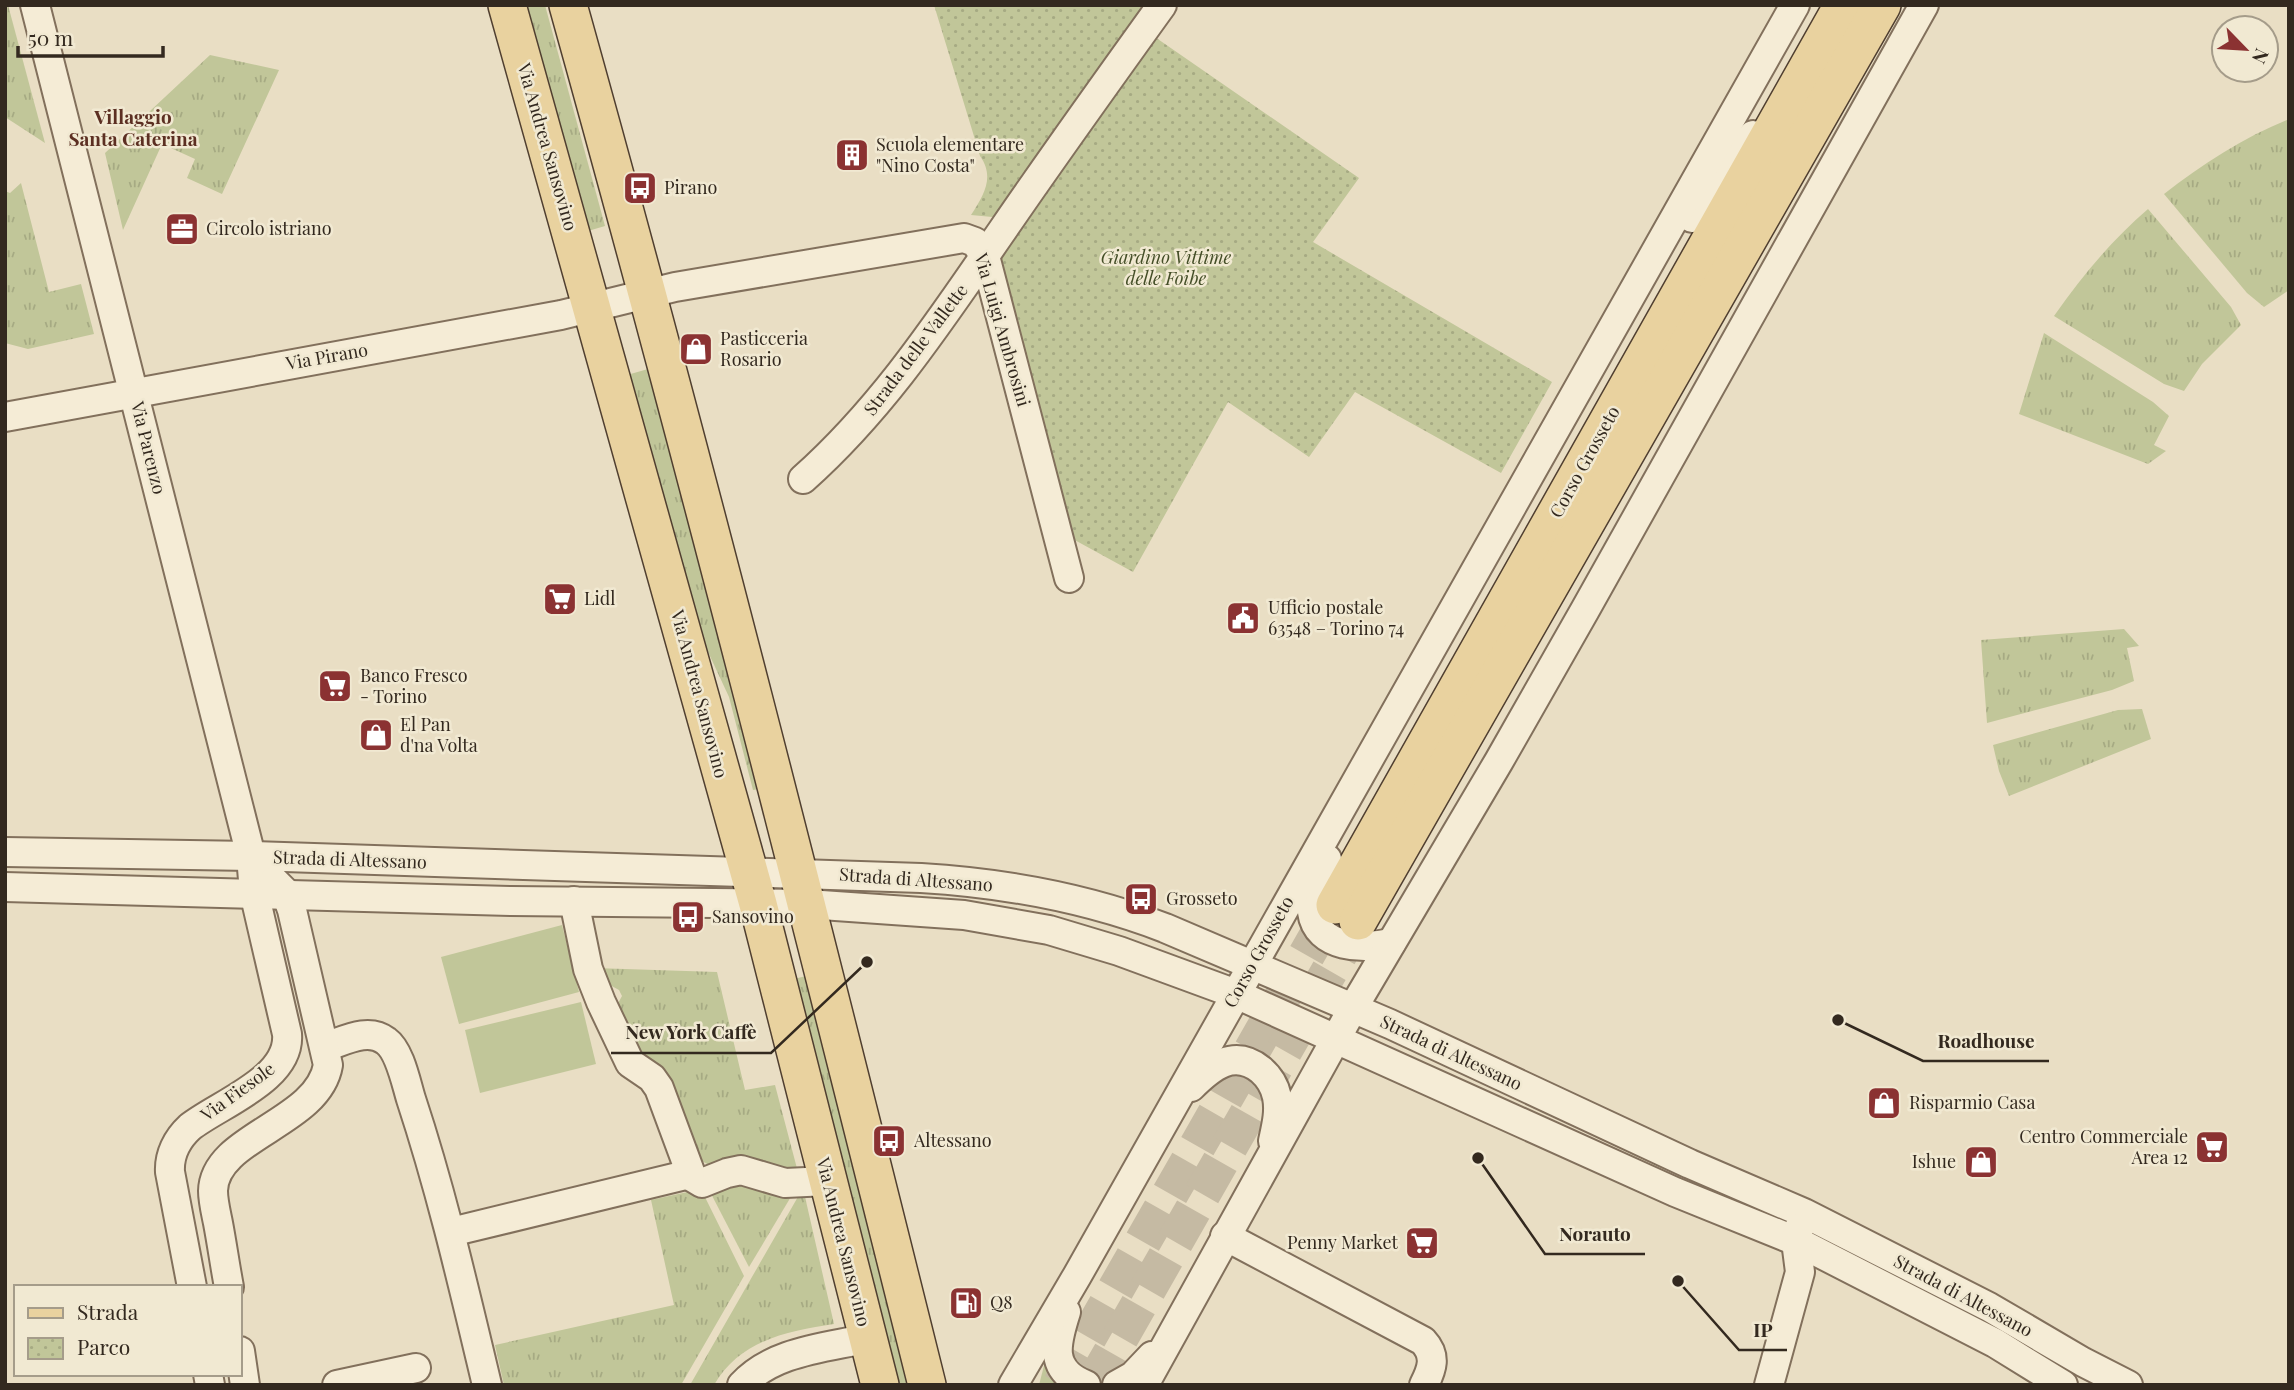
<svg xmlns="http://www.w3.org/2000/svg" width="2294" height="1390" font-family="'Playfair Display',serif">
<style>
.grass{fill:url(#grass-tufts)}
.park{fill:url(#park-dots)}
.pitch{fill:#c1c699}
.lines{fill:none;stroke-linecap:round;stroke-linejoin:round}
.major-tunnel{stroke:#c5baa3;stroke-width:37;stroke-dasharray:37 18;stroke-linecap:butt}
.minor-casing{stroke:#82705c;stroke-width:32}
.major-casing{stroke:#503f30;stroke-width:40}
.minor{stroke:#f5ecd6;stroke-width:28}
.major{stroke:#e9d29f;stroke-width:37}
.labels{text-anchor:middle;stroke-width:5;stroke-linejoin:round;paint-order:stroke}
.poi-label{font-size:18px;fill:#33291f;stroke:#f1e9d2;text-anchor:start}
.street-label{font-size:18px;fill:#33291f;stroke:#f1e9d2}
.park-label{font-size:18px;font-style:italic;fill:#444e27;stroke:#f1e9d2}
.neighbourhood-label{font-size:19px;font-weight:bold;fill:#5c2f22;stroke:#f1e9d2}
.leader{fill:none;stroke:#33291f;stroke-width:2.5}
.callout-dot{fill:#33291f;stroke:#f1e9d2;stroke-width:2.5}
.callout-label{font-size:19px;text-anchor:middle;font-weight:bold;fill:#33291f;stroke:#f1e9d2;stroke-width:5;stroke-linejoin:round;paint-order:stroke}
</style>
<defs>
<pattern id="grass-tufts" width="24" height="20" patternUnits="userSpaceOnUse" patternTransform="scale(1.75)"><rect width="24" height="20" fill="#c1c699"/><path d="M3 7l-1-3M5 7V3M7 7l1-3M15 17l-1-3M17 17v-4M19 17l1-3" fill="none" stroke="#a6aa83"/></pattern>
<pattern id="park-dots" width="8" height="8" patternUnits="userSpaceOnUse" patternTransform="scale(1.75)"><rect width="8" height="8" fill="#c1c699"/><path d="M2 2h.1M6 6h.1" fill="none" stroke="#a6aa83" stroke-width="1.8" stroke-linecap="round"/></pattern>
</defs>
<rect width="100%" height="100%" fill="#e9dec4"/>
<g class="grass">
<polygon points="5,5 8,5 45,143 5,117"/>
<polygon points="524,5 545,5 605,226 588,231"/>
<polygon points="210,55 279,70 222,194 187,178 195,159 162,144 123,230 105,153"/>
<path d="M 2289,119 L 2289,290 L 2264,307 L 2247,293 L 2164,194 C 2202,164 2244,137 2289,119 Z"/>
<polygon points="21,183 49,292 81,284 94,334 28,349 5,343 5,191 10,193"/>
<path d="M 2148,209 L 2231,307 L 2241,325 L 2202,364 L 2184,391 L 2164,384 L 2054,316 C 2082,276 2111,241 2148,209 Z"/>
<polygon points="2044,333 2153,402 2169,416 2154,445 2166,451 2148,464 2019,414"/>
<polygon points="648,369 766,788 753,790 729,697 696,626 627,375"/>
<polygon points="2124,629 2139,646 2127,648 2134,681 2112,690 1987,723 1981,640"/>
<polygon points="2142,709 2151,739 2009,796 1999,771 1993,745 2118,710"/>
<polygon points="594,968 717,972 745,1090 775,1085 799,1176 714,1168 695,1157 629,1044 616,1007 622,996 619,990 597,978"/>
<polygon points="806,976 915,1385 899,1385 887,1358 794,979"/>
<polygon points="722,1179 795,1190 749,1267 707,1186"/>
<path d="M 803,1188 L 834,1324 C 788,1331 740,1340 714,1385 L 690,1385 Z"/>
<polygon points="701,1189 744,1276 681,1385 504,1385 495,1345 674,1305 651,1200"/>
<polygon points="1047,1354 1066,1385 1039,1385"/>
</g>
<g class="park">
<path d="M 934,5 L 1155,5 L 1003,218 L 971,215 C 984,195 995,177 980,156 Z"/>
<polygon points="1152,35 1359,178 1313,242 1552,382 1501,473 1355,392 1309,457 1228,402 1133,572 1071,538 990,258"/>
</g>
<g class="pitch">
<polygon points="562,925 579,992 459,1024 441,957"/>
<polygon points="581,1002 596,1064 480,1093 465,1030"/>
</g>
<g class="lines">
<g class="major-tunnel">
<polyline points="1061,1385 1335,905"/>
<polyline points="1093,1385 1358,921"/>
</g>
<g class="minor-casing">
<g id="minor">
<path d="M 35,5 L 251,856 L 254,892 L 287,1034 C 291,1079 219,1104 190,1127 C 177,1139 169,1155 170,1172 L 192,1287"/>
<polyline points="1692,218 1753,135"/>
<polyline points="5,417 561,315 675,287 964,238 975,242 985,256 1069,578"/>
<path d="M 803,479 C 884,407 941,319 1002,231 C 1054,155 1108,80 1162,5"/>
<path d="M 5,852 L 251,856 L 921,878 C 1004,883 1087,898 1165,928 L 1390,1024 L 1690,1164 L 1804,1213 L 1989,1307 L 2083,1362 L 2128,1385"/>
<path d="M 1327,859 C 1321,875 1310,894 1312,912 C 1317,949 1364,949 1391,943"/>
<polyline points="5,887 511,901 807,904 964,915 1049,930 1119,951 1236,994 1675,1192 1796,1241 1995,1343 2063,1385"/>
<polyline points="574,901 588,969 601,1002 630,1063 652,1078 659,1088 692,1177 702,1183 727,1173 741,1170 785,1183 828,1181"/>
<path d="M 325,1047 C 344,1041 368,1027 386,1041 C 400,1051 406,1083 411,1099 C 442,1193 464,1289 487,1385"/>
<path d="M 1191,1087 C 1211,1067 1234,1048 1261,1070 C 1269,1077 1275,1087 1277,1097 C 1280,1112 1276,1127 1273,1141"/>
<polyline points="451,1232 690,1174"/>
<path d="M 1225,1236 L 1423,1341 C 1437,1356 1432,1369 1424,1385"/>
<path d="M 229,1287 C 225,1266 222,1244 218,1223 C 216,1213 213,1201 213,1191 C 214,1136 318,1124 328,1065 L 292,910 L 286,893 L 274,881"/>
<path d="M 1066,1312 C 1056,1343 1048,1370 1086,1385"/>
<polyline points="240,1351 245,1385"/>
<polyline points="208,1374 210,1385"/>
<polyline points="337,1385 416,1368"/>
<path d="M 742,1385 C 773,1351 825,1348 868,1338"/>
<polyline points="1013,1385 1077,1276 1795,5"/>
<polyline points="1117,1385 1133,1376 1152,1356"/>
<polyline points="1144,1385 1353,1008 1499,761 1585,610 1924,5"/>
<polyline points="1769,1385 1800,1272 1796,1241 1799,1228"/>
</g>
</g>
<g class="major-casing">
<g id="major">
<polyline points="507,5 758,904 880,1385"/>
<path d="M 568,5 C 696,463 812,924 927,1385"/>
<polyline points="1335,905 1843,5"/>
<polyline points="1358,921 1882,5"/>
</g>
</g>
<use href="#minor" class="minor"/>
<use href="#major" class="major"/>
</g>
<defs>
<g id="building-square" transform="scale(1.75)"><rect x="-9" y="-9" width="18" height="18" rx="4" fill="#8b3232" stroke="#f1e9d2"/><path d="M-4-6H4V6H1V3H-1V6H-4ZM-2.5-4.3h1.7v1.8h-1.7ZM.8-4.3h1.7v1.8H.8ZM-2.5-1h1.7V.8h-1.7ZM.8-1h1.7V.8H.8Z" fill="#fff"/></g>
<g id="bus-square" transform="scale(1.75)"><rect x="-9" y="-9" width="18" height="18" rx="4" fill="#8b3232" stroke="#f1e9d2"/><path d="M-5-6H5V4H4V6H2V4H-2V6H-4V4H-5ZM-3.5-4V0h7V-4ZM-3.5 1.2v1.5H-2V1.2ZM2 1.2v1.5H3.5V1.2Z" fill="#fff"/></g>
<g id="office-square" transform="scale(1.75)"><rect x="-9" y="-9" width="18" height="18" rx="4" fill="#8b3232" stroke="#f1e9d2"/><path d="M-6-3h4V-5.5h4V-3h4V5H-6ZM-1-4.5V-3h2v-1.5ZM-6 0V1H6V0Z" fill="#fff"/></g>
<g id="shop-square" transform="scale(1.75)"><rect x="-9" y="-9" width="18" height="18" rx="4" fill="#8b3232" stroke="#f1e9d2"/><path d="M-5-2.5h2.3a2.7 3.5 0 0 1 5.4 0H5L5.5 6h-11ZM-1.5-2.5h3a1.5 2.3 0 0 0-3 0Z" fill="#fff"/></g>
<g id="supermarket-square" transform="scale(1.75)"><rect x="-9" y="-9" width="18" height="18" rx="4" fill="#8b3232" stroke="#f1e9d2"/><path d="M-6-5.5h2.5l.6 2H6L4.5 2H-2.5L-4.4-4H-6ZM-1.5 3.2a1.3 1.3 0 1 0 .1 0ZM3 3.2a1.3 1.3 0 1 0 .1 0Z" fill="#fff"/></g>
<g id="civic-square" transform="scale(1.75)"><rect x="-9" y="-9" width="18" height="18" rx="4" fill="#8b3232" stroke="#f1e9d2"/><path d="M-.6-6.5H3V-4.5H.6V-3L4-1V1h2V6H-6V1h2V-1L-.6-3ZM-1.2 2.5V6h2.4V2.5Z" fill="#fff"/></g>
<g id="fuel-square" transform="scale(1.75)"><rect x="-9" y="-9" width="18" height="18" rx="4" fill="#8b3232" stroke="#f1e9d2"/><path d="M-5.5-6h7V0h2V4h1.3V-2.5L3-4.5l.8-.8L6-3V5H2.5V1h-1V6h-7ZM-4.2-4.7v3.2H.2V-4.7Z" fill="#fff"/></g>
</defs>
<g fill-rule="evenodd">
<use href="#building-square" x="852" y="155"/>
<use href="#bus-square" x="640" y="188"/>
<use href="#office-square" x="182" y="229"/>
<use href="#shop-square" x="696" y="349"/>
<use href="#supermarket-square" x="560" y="599"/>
<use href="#civic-square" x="1243" y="618"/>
<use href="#supermarket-square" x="335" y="686"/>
<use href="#shop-square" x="376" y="735"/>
<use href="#bus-square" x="1141" y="899"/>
<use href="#bus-square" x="688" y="917"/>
<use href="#shop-square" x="1884" y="1103"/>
<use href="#bus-square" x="889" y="1141"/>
<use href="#supermarket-square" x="2212" y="1147"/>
<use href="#shop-square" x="1981" y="1162"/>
<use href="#supermarket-square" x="1422" y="1243"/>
<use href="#fuel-square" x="966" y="1303"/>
</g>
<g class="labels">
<g class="poi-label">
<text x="876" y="151">Scuola elementare<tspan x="876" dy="21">"Nino Costa"</tspan></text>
<text x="664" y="194">Pirano</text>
<text x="206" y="235">Circolo istriano</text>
<text x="720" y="345">Pasticceria<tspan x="720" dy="21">Rosario</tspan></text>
<text x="584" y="605">Lidl</text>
<text x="1268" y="614">Ufficio postale<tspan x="1268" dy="21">63548 – Torino 74</tspan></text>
<text x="360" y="682">Banco Fresco<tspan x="360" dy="21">- Torino</tspan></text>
<text x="400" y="731">El Pan<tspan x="400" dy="21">d'na Volta</tspan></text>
<text x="1166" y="905">Grosseto</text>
<text x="712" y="923">Sansovino</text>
<text x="1909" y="1109">Risparmio Casa</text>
<text x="2188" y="1143" text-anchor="end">Centro Commerciale<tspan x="2188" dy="21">Area 12</tspan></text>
<text x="914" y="1147">Altessano</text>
<text x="1956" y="1168" text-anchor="end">Ishue</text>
<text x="1398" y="1249" text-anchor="end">Penny Market</text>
<text x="990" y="1309">Q8</text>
</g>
<g class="street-label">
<text transform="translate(547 147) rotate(74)" y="6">Via Andrea Sansovino</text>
<text transform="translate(1002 330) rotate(74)" y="6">Via Luigi Ambrosini</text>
<text transform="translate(916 350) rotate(-53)" y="6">Strada delle Vallette</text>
<text transform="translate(327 357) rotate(-10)" y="6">Via Pirano</text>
<text transform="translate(148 448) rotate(76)" y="6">Via Parenzo</text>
<text transform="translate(1585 462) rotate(-61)" y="6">Corso Grosseto</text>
<text transform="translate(699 694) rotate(75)" y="6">Via Andrea Sansovino</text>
<text transform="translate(350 860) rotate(2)" y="6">Strada di Altessano</text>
<text transform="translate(916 880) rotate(4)" y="6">Strada di Altessano</text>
<text transform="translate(1259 952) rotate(-61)" y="6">Corso Grosseto</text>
<text transform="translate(1451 1053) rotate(25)" y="6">Strada di Altessano</text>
<text transform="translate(238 1092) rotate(-36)" y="6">Via Fiesole</text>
<text transform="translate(843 1242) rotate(76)" y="6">Via Andrea Sansovino</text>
<text transform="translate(1963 1296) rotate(28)" y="6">Strada di Altessano</text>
</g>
<g class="park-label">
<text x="1166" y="264">Giardino Vittime<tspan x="1166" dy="21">delle Foibe</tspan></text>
</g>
<g class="neighbourhood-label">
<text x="133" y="124">Villaggio<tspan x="133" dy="22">Santa Caterina</tspan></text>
</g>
</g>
<path class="leader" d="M867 962L771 1053H611M1838 1020L1923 1061H2049M1478 1158L1545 1254H1645M1678 1281L1739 1350H1787"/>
<g class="callout-dot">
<circle cx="867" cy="962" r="7"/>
<circle cx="1838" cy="1020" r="7"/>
<circle cx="1478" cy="1158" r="7"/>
<circle cx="1678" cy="1281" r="7"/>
</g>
<g class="callout-label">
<text x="691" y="1039">New York Caffè</text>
<text x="1986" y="1048">Roadhouse</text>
<text x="1595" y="1241">Norauto</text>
<text x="1763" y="1337">IP</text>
</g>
<rect width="2294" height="1390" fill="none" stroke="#33291f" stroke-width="14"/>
<rect x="14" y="1285" width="228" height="91" fill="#f1e9d2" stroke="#a59c8a" stroke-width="2"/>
<rect x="28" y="1308" width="35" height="10" fill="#e9d29f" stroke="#a59c8a" stroke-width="2"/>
<text x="77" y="1320" font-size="21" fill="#33291f">Strada</text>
<rect x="28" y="1338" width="35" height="21" fill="url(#park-dots)" stroke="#a59c8a" stroke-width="2"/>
<text x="77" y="1355" font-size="21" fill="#33291f">Parco</text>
<g transform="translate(2245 49) rotate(115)"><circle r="33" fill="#f1e9d2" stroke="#a59c8a" stroke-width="2"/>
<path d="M0-5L12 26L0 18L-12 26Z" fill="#8b3232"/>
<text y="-10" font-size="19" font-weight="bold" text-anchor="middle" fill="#33291f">N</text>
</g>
<path d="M18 46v10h145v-10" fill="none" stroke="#33291f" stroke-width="3.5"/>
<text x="28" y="46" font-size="21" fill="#33291f" stroke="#f1e9d2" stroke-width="5" paint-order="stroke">50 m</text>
</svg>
